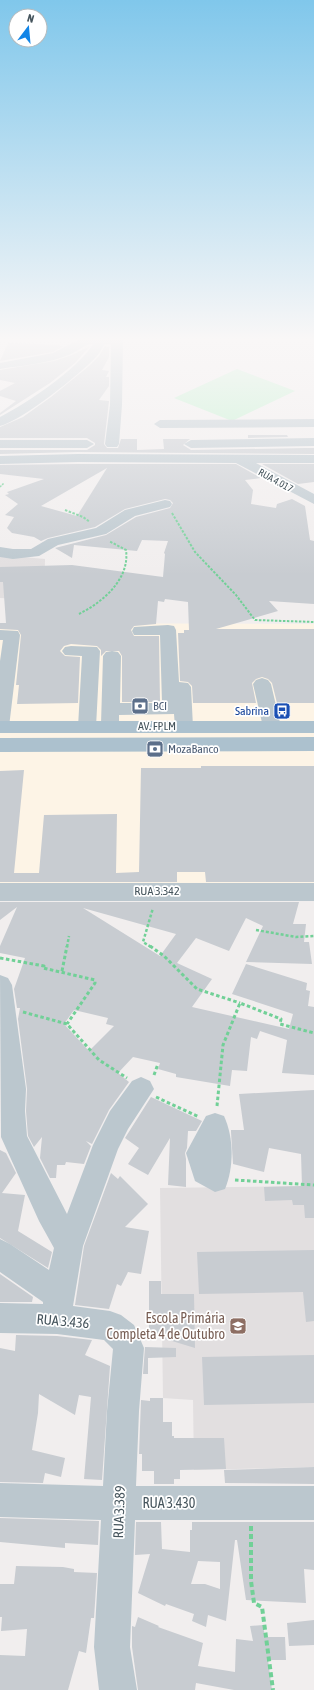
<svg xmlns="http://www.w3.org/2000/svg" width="314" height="1690" font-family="'Asap Condensed',sans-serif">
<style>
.commercial{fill:#fdf4e6}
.education{fill:#e2dfe0}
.green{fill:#baf1ca}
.building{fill:#c8ccd1;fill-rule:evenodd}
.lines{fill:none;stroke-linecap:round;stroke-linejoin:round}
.path-far4{stroke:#71d097;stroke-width:1.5;stroke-dasharray:2 1;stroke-linecap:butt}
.path-far3{stroke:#71d097;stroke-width:2;stroke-dasharray:2.5 1.5;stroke-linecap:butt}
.path-far2{stroke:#71d097;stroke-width:2.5;stroke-dasharray:3 2;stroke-linecap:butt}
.path-far1{stroke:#71d097;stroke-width:3;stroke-dasharray:3.5 2.5;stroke-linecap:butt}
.path{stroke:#71d097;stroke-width:4;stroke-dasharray:5 3;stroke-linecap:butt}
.minor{fill:#bbc7ce;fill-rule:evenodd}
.major{fill:#acc1ce;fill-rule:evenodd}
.rail{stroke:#b0b4b9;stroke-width:2}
.labels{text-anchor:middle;stroke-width:3.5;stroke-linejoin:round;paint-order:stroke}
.far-street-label{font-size:10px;fill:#45545c;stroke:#fff}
.service-label{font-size:12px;fill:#4e5e75;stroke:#fff;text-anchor:start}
.transit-label{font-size:12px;fill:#164399;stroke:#fff;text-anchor:end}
.street-label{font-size:12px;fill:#45545c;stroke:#fff}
.near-education-label{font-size:14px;fill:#785e54;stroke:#fff;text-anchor:end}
.near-street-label{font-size:14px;fill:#45545c;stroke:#fff}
</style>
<rect width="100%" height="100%" fill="#f1eeee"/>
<polygon class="commercial" points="0,623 314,624 314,892 0,892"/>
<g class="education">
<polygon points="0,555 45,559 44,600 0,598"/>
<polygon points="303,1186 314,1194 314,1467 194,1470 193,1400 163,1398 160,1188"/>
</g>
<polygon class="green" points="237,369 295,391 232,421 174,398"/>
<g class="building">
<polygon points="8,343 42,344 64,346 53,352 0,361"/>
<polygon points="90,346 75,363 50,383 0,415 0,413 16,401 0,396 0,391 15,383 0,380 0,370 54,361 72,355"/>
<polygon points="105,346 109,347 109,357 102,370 109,371 106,377 109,377 109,386 99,400 109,401 104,444 107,448 118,448 121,439 137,439 137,450 164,449 163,439 190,439 183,445 191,450 305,448 314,448 314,454 78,452 0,454 0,450 87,450 95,445 95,443 87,438 0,438 0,427 23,417 51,397 89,366 99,356"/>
<polygon points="248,435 287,435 288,437 248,438"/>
<path d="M 78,464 L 236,464 L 261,478 L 245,480 L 253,490 L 251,504 L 276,508 L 277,504 L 292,499 L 305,506 L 310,540 L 314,541 L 314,604 L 269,601 L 278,611 L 216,629 L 314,629 L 314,703 L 277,703 L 272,683 L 268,679 L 262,677 L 256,679 L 252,683 L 256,703 L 193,703 L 192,686 L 188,682 L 180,681 L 178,633 L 184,633 L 184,630 L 189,630 L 188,602 L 165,599 L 164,602 L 158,601 L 156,624 L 134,626 L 131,630 L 134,636 L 159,636 L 160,702 L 122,702 L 122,656 L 119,651 L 106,651 L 101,656 L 101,650 L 97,646 L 71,644 L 64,646 L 60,651 L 65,656 L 80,657 L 78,703 L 17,704 L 19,685 L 16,685 L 21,635 L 18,630 L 0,629 L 0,623 L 6,623 L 3,582 L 0,582 L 0,567 L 72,565 L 163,577 L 165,554 L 164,553 L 168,541 L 142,540 L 137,551 L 74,545 L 72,558 L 55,548 L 106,535 L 136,517 L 170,508 L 173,503 L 170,500 L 165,499 L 125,509 L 95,527 L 48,538 L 41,541 L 34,537 L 12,533 L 7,528 L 14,517 L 5,515 L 18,504 L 5,495 L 9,494 L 7,492 L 44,479 L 0,474 L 0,465 ZM 107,468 L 77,516 L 41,506 Z"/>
<polygon points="262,464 314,464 314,482 298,484"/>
<polygon points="201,766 314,766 314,882 206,882 205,872 177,872 177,882 0,882 0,771 24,770 14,873 39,873 44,815 117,814 116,873 139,872 141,768 201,768"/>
<path d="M 0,902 L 299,902 L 293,924 L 306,924 L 304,942 L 309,942 L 312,964 L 246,962 L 263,926 L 246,918 L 229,951 L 196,938 L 177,963 L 212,979 L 192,1007 L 289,1029 L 293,1014 L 232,994 L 246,964 L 307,983 L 306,990 L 310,991 L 308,1006 L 314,1007 L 314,1075 L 282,1073 L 287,1040 L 260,1031 L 257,1039 L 251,1037 L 247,1071 L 232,1070 L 230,1086 L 176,1077 L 176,1074 L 158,1069 L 160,1063 L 133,1057 L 118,1073 L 129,1082 L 109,1110 L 92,1144 L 86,1141 L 91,1146 L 84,1164 L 66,1162 L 65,1165 L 57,1165 L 56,1178 L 50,1178 L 40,1158 L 42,1137 L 34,1147 L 28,1136 L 26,1111 L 27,1089 L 18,1019 L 20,1008 L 17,1008 L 14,989 L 25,958 L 0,953 L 0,946 L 17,907 L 0,920 ZM 83,908 L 176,934 L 160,956 ZM 74,1010 L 108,1018 L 106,1024 L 114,1026 L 89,1051 L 64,1024 Z"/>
<polygon points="314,1090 314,1218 305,1218 304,1205 293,1205 292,1200 265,1201 264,1187 302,1186 301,1154 269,1148 264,1172 233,1164 231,1132 231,1130 244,1130 239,1094"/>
<polygon points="151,1097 202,1121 196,1131 188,1131 187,1148 185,1153 186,1159 186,1187 168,1185 170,1138 148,1175 128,1164 139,1148 125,1138"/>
<polygon points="0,1150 6,1153 16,1173 2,1193 25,1195 18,1231 52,1252 48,1268 0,1238"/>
<polygon points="111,1173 118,1179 120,1176 148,1204 125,1227 149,1231 141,1274 128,1272 121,1286 117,1284 109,1309 75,1305 84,1246"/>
<polygon points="314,1250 314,1321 306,1322 303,1292 199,1294 197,1252"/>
<polygon points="0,1274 33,1297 32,1302 0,1302"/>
<polygon points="149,1281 161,1281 161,1294 194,1294 195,1348 149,1334"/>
<polygon points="16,1335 57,1336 92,1340 85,1355 110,1366 102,1480 84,1479 91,1397 79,1395 75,1415 39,1394 38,1413 32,1450 65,1458 61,1477 45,1473 43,1483 0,1482 0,1348 15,1351"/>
<polygon points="145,1347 176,1348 176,1357 148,1358 148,1374 143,1374"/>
<polygon points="314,1355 314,1403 204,1405 202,1357"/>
<polygon points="150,1398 163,1398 163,1422 172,1422 172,1436 174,1436 174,1438 224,1438 226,1469 180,1470 180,1479 174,1479 174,1484 154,1484 154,1471 142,1471 142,1454 139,1454 141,1400 150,1401"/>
<polygon points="314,1467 314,1484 225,1483 224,1470"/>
<polygon points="0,1518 99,1521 98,1545 65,1543 65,1548 0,1542"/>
<path d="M 136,1522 L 161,1522 L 162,1549 L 190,1552 L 190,1530 L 192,1530 L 192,1522 L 314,1522 L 314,1570 L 304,1569 L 306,1603 L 246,1600 L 237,1540 L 235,1540 L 226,1621 L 208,1615 L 206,1627 L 192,1621 L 194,1614 L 166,1604 L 165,1606 L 138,1593 L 150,1554 L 135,1555 ZM 198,1561 L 220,1562 L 220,1589 L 205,1584 L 191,1584 Z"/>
<polygon points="16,1566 63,1567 74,1569 74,1572 97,1573 94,1618 91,1618 86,1653 79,1651 68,1690 0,1690 0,1655 25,1656 27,1629 1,1631 2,1617 0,1617 0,1584 14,1584"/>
<polygon points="138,1617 159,1626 158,1627 203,1643 198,1666 235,1672 236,1639 253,1641 250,1626 263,1625 265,1637 285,1637 286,1660 268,1660 272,1690 234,1690 196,1683 195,1690 138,1690 132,1647 132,1626 135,1627"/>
<polygon points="314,1620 314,1645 289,1646 287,1623"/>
</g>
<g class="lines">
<polyline class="path-far4" points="0,487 4,483"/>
<g class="path-far3">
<polyline points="65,510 83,517 90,522"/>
<polyline points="172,513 195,552 236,595 255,620 314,622"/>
<path d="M 79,614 C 103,602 130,579 126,550 L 109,541"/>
</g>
<g class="path-far2">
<polyline points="256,930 296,937 314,936"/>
<polyline points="67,947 69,936"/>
<polyline points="151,947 143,942 153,908"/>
</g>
<g class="path-far1">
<polyline points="150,946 164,956 197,989 240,1003"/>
<polyline points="0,958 44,966 43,968 95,980 95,983 67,1024"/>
<polyline points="62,971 67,946"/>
<polyline points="23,1012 67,1024 99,1060 127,1078"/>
<polyline points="154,1075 158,1064"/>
<polyline points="156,1097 199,1117"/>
<polyline points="217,1106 223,1045 240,1003 281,1019 280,1024 314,1033"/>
<polyline points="235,1180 314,1185"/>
</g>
<polyline class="path" points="251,1526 251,1581 254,1603 262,1607 273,1690"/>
<g class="minor">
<path d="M 82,338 L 118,338 L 123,341 L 122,405 L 119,444 L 117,447 L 107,447 L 105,444 L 110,405 L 111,344 L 104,344 C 102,348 100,353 96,357 C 79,375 23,420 0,426 L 0,417 C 26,404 79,368 93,344 C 86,343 78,351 71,354 C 49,364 24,365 0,369 L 0,363 L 53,353 Z"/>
<polygon points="314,419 314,427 160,428 154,424 160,420"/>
<polygon points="314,438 314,446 191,448 184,444 191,440"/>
<polygon points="0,440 87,440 94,444 87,448 0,448"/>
<polygon points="78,454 314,455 314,463 256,463 314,494 314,504 236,463 78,462 0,464 0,456"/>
<polygon points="165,500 170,501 172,504 170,507 135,516 106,534 58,545 39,556 13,559 0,557 0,547 13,549 31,549 48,539 96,528 125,510"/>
<polygon points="168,625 174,626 176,630 179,682 188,683 191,687 193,727 191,731 184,733 177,731 175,727 174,714 119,715 119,724 117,728 110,730 103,728 101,724 103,656 106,652 112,651 118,652 121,656 120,703 162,703 160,635 134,635 132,631 134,627"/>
<polygon points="0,630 18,631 20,635 9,727 7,731 0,733 0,661 3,640 0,640"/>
<polygon points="71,646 97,647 100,651 96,727 94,731 87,733 80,731 78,727 82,656 65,655 62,651 65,647"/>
<polygon points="262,678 268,680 271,684 281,727 279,731 272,733 265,731 263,727 253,684 256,680"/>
<rect x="0" y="883" width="314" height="18"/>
<polygon points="0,975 8,978 12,985 26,1089 25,1111 27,1136 67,1214 93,1145 110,1111 132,1081 141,1077 150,1081 154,1089 128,1129 118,1149 83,1246 73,1306 110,1311 121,1315 134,1325 144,1348 139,1411 136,1486 314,1486 314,1520 135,1520 130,1647 137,1690 99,1690 94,1647 101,1520 0,1517 0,1483 103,1486 107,1411 113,1349 104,1340 57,1334 0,1333 0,1303 43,1304 43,1302 0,1272 0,1239 10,1244 49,1270 54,1248 39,1221 1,1137"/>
<path d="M 215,1113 L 224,1116 C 234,1138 234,1167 225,1189 L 215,1192 L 195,1181 L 186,1153 L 206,1116 Z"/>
</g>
<g class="major">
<rect x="0" y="721" width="314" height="12"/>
<polygon points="314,737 314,751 0,752 0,738"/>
</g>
<polyline class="rail" points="0,338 26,338"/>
</g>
<linearGradient id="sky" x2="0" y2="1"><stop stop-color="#80c7eb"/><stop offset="0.59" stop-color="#f9f7f7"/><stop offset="1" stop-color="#f9f7f7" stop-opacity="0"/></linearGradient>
<rect width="314" height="575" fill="url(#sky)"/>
<defs>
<g id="bank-square" transform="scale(0.9)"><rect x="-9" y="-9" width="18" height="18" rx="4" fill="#5c6f8a" stroke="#fff"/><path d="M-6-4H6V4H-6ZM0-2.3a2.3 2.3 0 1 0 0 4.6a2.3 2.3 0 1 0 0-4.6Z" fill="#fff"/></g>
<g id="bus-square" transform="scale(0.9)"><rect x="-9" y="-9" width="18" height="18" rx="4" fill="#1a4fb4" stroke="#fff"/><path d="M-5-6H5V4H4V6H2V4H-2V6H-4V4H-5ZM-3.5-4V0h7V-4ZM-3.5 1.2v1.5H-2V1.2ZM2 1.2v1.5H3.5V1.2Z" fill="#fff"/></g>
<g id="school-square" transform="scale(0.9)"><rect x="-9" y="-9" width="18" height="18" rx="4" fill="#8d6e63" stroke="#fff"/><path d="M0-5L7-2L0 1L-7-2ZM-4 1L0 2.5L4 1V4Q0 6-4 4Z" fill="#fff"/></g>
</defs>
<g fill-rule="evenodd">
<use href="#bank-square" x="140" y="706"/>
<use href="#bus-square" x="282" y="711"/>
<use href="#bank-square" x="155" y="749"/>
<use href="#school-square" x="238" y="1326"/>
</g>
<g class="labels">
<g class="far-street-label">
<text transform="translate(276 480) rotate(29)" y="4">RUA 4.017</text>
</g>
<g class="service-label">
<text x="153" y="710">BCI</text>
<text x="168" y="753">MozaBanco</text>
</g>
<g class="transit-label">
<text x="269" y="715">Sabrina</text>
</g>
<g class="street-label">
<text x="157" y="730">AV. FPLM</text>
<text x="157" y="895">RUA 3.342</text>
</g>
<g class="near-education-label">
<text x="225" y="1323">Escola Primária<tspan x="225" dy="16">Completa 4 de Outubro</tspan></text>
</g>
<g class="near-street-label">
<text transform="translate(63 1321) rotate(5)" y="5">RUA 3.436</text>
<text x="169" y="1508">RUA 3.430</text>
<text transform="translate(119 1512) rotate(-88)" y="5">RUA 3.389</text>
</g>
</g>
<g transform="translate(28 28) rotate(16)"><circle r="19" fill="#ffffff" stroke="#b5bbbe"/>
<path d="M0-3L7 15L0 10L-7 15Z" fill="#1285e7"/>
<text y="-6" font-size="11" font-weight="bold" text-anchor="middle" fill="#45545c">N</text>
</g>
</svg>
